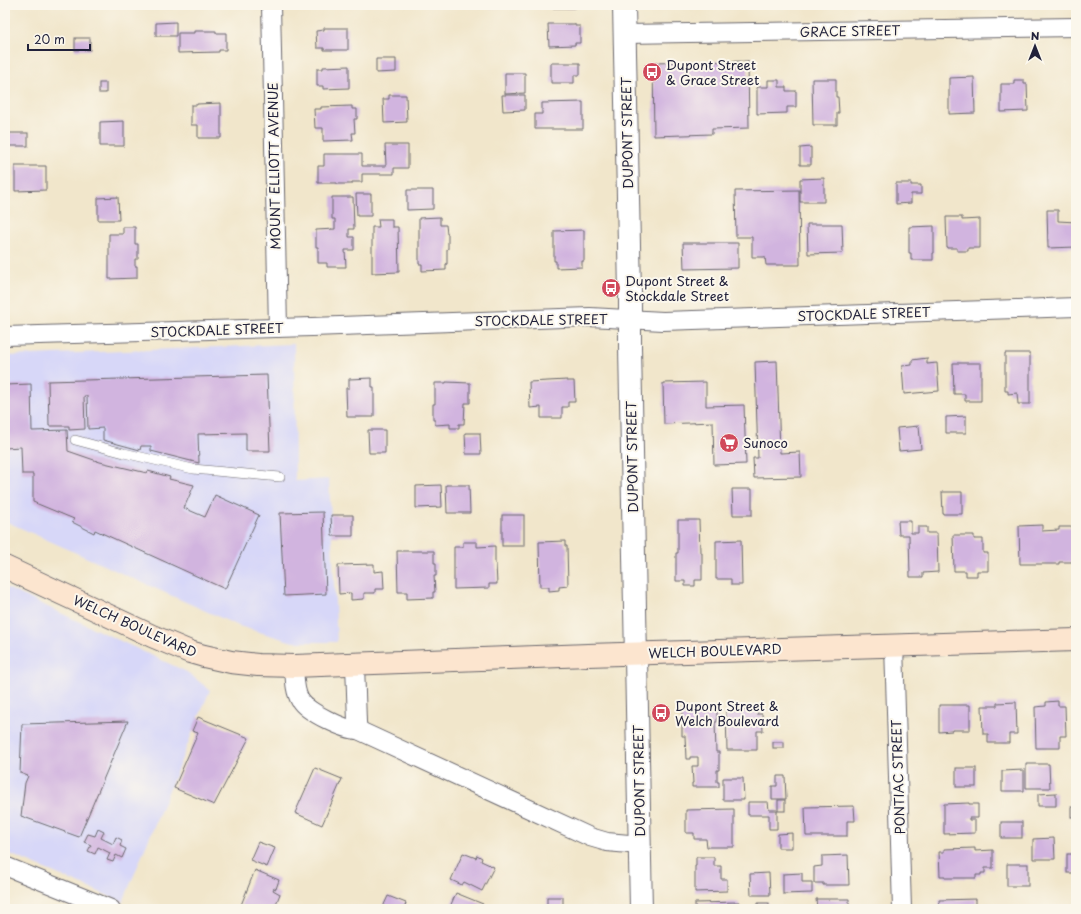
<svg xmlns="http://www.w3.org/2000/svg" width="1081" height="914" font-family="'Playpen Sans',sans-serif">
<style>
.built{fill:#d7d7f8}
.building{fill:#d1b4df}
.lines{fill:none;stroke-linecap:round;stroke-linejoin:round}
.service-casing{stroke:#6a676d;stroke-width:10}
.minor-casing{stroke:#6a676d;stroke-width:20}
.tertiary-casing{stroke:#6a676d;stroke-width:24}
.secondary-casing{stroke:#6a676d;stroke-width:24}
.service{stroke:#fff;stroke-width:9}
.minor{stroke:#fff;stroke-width:18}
.tertiary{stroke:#fff;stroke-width:22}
.secondary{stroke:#fce5cf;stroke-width:22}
.labels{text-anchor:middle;stroke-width:4;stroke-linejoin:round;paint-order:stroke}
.street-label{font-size:13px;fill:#22223b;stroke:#fbf7ec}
.poi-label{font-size:13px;fill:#22223b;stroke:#fbf7ec;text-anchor:start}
</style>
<rect width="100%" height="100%" fill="#fbf7ec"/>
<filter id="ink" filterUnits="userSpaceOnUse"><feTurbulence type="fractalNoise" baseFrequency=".025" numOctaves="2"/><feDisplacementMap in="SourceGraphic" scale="8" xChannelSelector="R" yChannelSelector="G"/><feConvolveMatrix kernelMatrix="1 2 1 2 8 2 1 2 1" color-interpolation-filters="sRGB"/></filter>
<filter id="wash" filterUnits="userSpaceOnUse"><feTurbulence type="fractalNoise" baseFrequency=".012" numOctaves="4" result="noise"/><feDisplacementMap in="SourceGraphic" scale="16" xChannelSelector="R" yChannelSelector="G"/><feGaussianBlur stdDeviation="0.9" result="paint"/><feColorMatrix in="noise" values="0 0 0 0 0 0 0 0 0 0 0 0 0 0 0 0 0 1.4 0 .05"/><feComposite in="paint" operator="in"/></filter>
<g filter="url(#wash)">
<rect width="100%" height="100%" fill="#f1e6cb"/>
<g class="built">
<polygon points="294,344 295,481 329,479 337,642 293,642 239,626 5,521 5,356"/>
<polygon points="5,587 187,672 210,690 123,902 5,852"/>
</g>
<g id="blocks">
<g class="building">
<rect x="488" y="5" width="24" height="3"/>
<rect x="547" y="5" width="28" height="3"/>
<polygon points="176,22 176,36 156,36 156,23"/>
<polygon points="548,24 575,24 575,26 580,26 580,43 575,43 575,45 549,46"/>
<polygon points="324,28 348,28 348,50 324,50 324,48 317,48 316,31 324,30"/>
<polygon points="194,31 216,31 216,33 226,33 226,50 219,50 219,52 178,53 178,33 194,33"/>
<rect x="75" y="38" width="15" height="12"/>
<polygon points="376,59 396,59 396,72 376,73"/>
<polygon points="748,61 749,128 712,129 712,134 654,136 653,63"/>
<polygon points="551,63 580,63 580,75 574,75 574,83 551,83"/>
<polygon points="349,66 349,88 323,89 323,86 317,86 317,69 323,69 323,67"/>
<polygon points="505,73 525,73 525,93 505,94"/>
<polygon points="974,77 975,113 949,114 949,78"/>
<polygon points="812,79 836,79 836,97 838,97 839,113 837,113 837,125 813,125"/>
<polygon points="768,80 779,80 779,87 786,87 786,91 796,91 796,107 787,107 787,113 757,114 757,87 768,87"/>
<polygon points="1014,80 1024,80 1024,84 1027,84 1028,111 1001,112 1001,84 1014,84"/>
<rect x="99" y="83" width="7" height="10"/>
<polygon points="389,95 406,95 407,122 384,123 383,99 389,99"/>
<polygon points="502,95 525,95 525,110 503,111"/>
<polygon points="583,102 583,129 535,129 535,114 542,114 542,103"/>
<polygon points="221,103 221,138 198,138 198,125 191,125 191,105 197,105 197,104"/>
<polygon points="352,106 352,109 357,109 357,119 354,119 355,133 352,133 353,140 323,141 323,128 315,128 314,109 321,109 321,107"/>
<polygon points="124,121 124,146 100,146 100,122"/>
<rect x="8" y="133" width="20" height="13"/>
<polygon points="385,145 408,145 408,168 394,168 394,174 362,174 362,182 352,182 352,184 337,184 337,183 318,183 318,166 324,166 324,154 362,154 362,166 386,166"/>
<polygon points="811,147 811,165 800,165 800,148"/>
<polygon points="15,166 46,166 46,190 15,191"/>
<polygon points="824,178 824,202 800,202 800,179"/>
<polygon points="896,183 911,183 911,185 921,185 921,194 911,194 911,203 896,204"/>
<polygon points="407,190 433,190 433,209 407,210"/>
<polygon points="799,190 800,265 766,265 765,257 752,257 752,237 736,237 735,191"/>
<polygon points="356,194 371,194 371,216 357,216"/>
<polygon points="118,197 119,220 98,220 98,198"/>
<polygon points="332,197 353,197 354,229 349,229 349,237 354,237 354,250 345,250 346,267 327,267 327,263 318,263 318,247 316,247 316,230 335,229 335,219 332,219"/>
<polygon points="1047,210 1058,210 1058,221 1076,222 1076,247 1048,248"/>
<polygon points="440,217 440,225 446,225 447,234 448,234 448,249 447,249 447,264 446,264 446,270 422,271 422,264 419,264 419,218"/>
<polygon points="946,217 962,217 962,220 980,219 980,248 968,248 968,251 957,251 957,248 947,248"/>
<polygon points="378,219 392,219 392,227 398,227 399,272 372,273 372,227 379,227"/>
<polygon points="807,224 842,224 843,253 808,254"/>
<polygon points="934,226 934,253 933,253 933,260 911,260 911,253 909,253 909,227"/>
<polygon points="123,227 135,227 135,244 138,244 138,259 135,259 135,266 137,266 137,278 109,279 109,234 123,234"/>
<polygon points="584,230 584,261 582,261 582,267 556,268 556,261 554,261 554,231"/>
<polygon points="683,243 738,243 738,268 684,269"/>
<polygon points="1005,353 1030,353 1030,404 1018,404 1017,393 1008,394 1008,391 1005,391"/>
<polygon points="927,358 927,364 937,363 939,391 904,394 902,366 912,365 912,360"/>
<polygon points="777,361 780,453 800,452 801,477 754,478 753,458 758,458 755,362"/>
<polygon points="953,363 981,363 981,401 965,401 965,394 954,394"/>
<polygon points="267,375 270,451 246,451 246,433 198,434 199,463 151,451 151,446 141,446 140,450 103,440 103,428 88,429 87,396 84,396 85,429 69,430 69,426 49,426 48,381"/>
<polygon points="372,378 372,387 374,387 374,417 347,417 346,388 349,388 349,379"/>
<polygon points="567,380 567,381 574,381 575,402 568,402 568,407 562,407 562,418 541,418 541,407 530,408 529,382"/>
<polygon points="446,382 470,383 470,403 465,403 464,424 459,424 459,428 450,428 450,424 435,425 435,420 433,420 433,404 435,404 435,383 446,383"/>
<polygon points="706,382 706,406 744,405 746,464 714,465 713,422 664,424 663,383"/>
<polygon points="31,384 32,431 67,430 68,451 100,462 147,473 148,471 170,477 169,479 194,485 184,508 205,517 215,495 259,515 225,589 95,530 94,533 72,522 74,519 33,502 33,474 22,474 21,447 5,448 5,385"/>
<polygon points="966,416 966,433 946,433 946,417"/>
<polygon points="919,426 921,449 899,451 897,428"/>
<polygon points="368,430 385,430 385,453 369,453"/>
<polygon points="465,433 480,433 481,454 466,454"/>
<polygon points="441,485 442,507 416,508 416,486"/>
<polygon points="446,485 469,485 470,513 447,513"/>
<polygon points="732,489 752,489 752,515 733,515"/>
<polygon points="942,492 962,492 962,514 943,514"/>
<polygon points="323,512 326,594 284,596 280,513"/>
<polygon points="331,515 353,515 353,536 332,536"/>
<rect x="502" y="515" width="22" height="31"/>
<polygon points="678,520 699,520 700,552 702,552 702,580 695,580 695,586 685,586 685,581 676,581 676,553 678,553"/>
<polygon points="898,521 911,521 911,533 918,533 918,527 927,527 927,533 937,533 938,572 923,573 923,577 910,577 909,535 899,535"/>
<polygon points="1042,525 1042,531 1059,530 1059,527 1076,527 1076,562 1059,562 1059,564 1020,564 1019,526"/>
<polygon points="953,535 974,535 974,539 983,539 983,553 988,553 988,571 977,571 977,576 966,576 966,571 954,571"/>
<polygon points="741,540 742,585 731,585 731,579 716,579 716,541"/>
<polygon points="565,541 565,546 567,546 568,586 559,587 559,590 549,591 549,587 540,587 539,542"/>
<polygon points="463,542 477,542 477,547 495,546 495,564 496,564 497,584 489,584 489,588 454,589 454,547 463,547"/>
<polygon points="397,551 434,551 434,563 436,563 436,576 434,576 435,592 433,592 433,598 407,599 407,592 398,592"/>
<polygon points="374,564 374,572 383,571 384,589 375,589 375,593 364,593 364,599 351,600 351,593 339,594 338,565"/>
<polygon points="1058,701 1058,706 1065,706 1066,736 1060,736 1060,748 1036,748 1035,707 1046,706 1046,702"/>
<polygon points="1016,702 1017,734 1009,734 1009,743 988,743 988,734 983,734 982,706 997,706 997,703"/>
<polygon points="939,705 970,705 970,730 952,730 952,731 939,732"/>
<polygon points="713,708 717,708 717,722 715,722 716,752 719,752 719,770 717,770 717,782 719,782 719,787 692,787 692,783 693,783 692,766 698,766 698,757 690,757 690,759 686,759 685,736 682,736 682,709 693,709 693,710 713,710"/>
<polygon points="757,710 757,714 762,714 763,731 757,731 757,750 727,750 726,711"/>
<polygon points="198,717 249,738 214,805 174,788 198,733 192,731"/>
<polygon points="128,721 79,837 21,816 25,783 28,776 20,773 22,724"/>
<rect x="773" y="742" width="11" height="6"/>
<polygon points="1026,764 1049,764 1050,788 1026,788"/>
<polygon points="315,768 342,779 322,825 295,813"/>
<rect x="956" y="768" width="20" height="19"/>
<polygon points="1024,770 1024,791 1002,791 1002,771"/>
<polygon points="777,776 785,776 786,799 772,799 772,786 777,786"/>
<polygon points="723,778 743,778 744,800 723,800"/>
<polygon points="1056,793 1056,806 1038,806 1038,794"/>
<rect x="778" y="800" width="7" height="11"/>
<polygon points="748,802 768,802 769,810 777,810 777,829 769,829 769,815 748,815"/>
<polygon points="969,803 969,804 978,804 978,818 969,818 969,820 975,820 975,833 944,834 944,804"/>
<polygon points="854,806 855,821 847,821 847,836 806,836 805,807"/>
<rect x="1071" y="807" width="5" height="10"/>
<polygon points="734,809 734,847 707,847 706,839 694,839 694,833 686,833 686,810"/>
<rect x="1001" y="822" width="21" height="16"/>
<polygon points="98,829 104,832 101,838 113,844 116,837 122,840 120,846 126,849 122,858 116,855 113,862 107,860 110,853 98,847 95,854 88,851 91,845 84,842 88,834 95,836"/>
<polygon points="792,833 792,848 778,848 778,834"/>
<polygon points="1054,838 1055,859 1033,859 1033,839"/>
<polygon points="258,842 275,848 267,867 250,860"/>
<polygon points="975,848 975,851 993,850 993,868 985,868 985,873 981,873 981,875 976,875 976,878 945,878 945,876 940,876 939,852 944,852 944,849"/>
<polygon points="463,853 476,858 477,855 482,858 481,861 494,867 482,891 464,882 462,885 451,880"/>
<rect x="1067" y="854" width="9" height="19"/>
<polygon points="848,855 849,885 823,885 823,883 814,883 814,867 822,866 822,856"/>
<polygon points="696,857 714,857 714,866 721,866 721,879 727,879 727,891 695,892 695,866 696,866"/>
<rect x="1007" y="864" width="21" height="22"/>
<polygon points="255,870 279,880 276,889 274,888 273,890 280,894 274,909 251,909 241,905"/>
<polygon points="769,873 770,895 751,895 750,874"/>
<polygon points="802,873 802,882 812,882 812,893 783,894 783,874"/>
<polygon points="456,893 483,904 481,909 449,909"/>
<polygon points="388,896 406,903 404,909 382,909"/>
<rect x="547" y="897" width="16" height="12"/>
<polygon points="816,899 849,899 849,909 817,909"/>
<polygon points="976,899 976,909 940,909 939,900"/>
<polygon points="739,902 739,909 695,909 695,903"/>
<rect x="758" y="903" width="11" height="6"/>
</g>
</g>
</g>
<g filter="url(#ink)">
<use href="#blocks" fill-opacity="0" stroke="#6a676d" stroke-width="1"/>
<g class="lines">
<g class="service-casing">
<polyline id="service" points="75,440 124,453 193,469 280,477"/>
</g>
<g class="minor-casing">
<g id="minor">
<polyline points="271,5 278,328"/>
<polyline points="625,34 1076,27"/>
<polyline points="5,336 312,327 590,317 663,321 1076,307"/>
<polyline points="894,645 902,909"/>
<polyline points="355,664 357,722 358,730"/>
<path d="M 294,666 C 295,677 294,690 300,700 C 307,712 345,730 358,730 L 590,837 L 607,842 L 640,845"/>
<polyline points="5,866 111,909"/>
</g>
</g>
<g class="tertiary-casing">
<polyline id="tertiary" points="624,5 630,293 630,347 635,608 641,909"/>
</g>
<g class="secondary-casing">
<polyline id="secondary" points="5,567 152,636 190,652 204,656 231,662 258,665 294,666 588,655 1076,640"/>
</g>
<use href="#service" class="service"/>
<use href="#minor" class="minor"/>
<use href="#tertiary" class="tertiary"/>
<use href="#secondary" class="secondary"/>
</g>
</g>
<defs>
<g id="bus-disc" transform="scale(1)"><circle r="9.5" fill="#d1495b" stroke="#fbf7ec"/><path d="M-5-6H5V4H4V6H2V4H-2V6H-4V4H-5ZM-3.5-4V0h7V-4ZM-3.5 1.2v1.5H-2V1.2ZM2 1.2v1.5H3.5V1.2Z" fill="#fff"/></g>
<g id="supermarket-disc" transform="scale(1)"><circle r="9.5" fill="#d1495b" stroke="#fbf7ec"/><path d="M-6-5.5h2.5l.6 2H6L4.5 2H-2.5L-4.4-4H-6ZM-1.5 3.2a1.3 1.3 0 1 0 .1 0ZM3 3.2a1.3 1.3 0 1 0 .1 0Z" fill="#fff"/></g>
</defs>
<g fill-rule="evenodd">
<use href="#bus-disc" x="652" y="72"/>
<use href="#bus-disc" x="611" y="288"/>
<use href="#supermarket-disc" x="729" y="443"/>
<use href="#bus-disc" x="661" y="713"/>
</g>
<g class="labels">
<g class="street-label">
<text transform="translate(850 31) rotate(-1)" y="5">GRACE STREET</text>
<text transform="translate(627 133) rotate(-91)" y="5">DUPONT STREET</text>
<text transform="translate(274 166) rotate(-91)" y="5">MOUNT ELLIOTT AVENUE</text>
<text transform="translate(864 314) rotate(-2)" y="5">STOCKDALE STREET</text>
<text transform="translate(541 320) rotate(-1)" y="5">STOCKDALE STREET</text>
<text transform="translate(217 330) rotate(-2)" y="5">STOCKDALE STREET</text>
<text transform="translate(632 457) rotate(-91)" y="5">DUPONT STREET</text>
<text transform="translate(135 626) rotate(24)" y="5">WELCH BOULEVARD</text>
<text transform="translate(715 651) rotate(-2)" y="5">WELCH BOULEVARD</text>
<text transform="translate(898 777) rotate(-92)" y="5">PONTIAC STREET</text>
<text transform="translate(639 781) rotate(-91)" y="5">DUPONT STREET</text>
</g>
<g class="poi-label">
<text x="666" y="70">Dupont Street<tspan x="666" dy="15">&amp; Grace Street</tspan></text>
<text x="625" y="286">Dupont Street &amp;<tspan x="625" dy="15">Stockdale Street</tspan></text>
<text x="743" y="448">Sunoco</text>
<text x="675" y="711">Dupont Street &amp;<tspan x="675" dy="15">Welch Boulevard</tspan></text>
</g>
</g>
<rect width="1081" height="914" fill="none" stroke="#fbf7ec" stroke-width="20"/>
<g transform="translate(1035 46)" stroke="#fbf7ec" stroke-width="3" paint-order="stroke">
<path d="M0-3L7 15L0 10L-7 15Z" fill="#22223b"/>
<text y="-6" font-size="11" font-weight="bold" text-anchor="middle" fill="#22223b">N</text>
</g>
<path d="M28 44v6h62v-6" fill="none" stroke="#22223b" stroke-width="2"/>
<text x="34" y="44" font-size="12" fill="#22223b" stroke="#fbf7ec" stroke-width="3" paint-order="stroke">20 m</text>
</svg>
